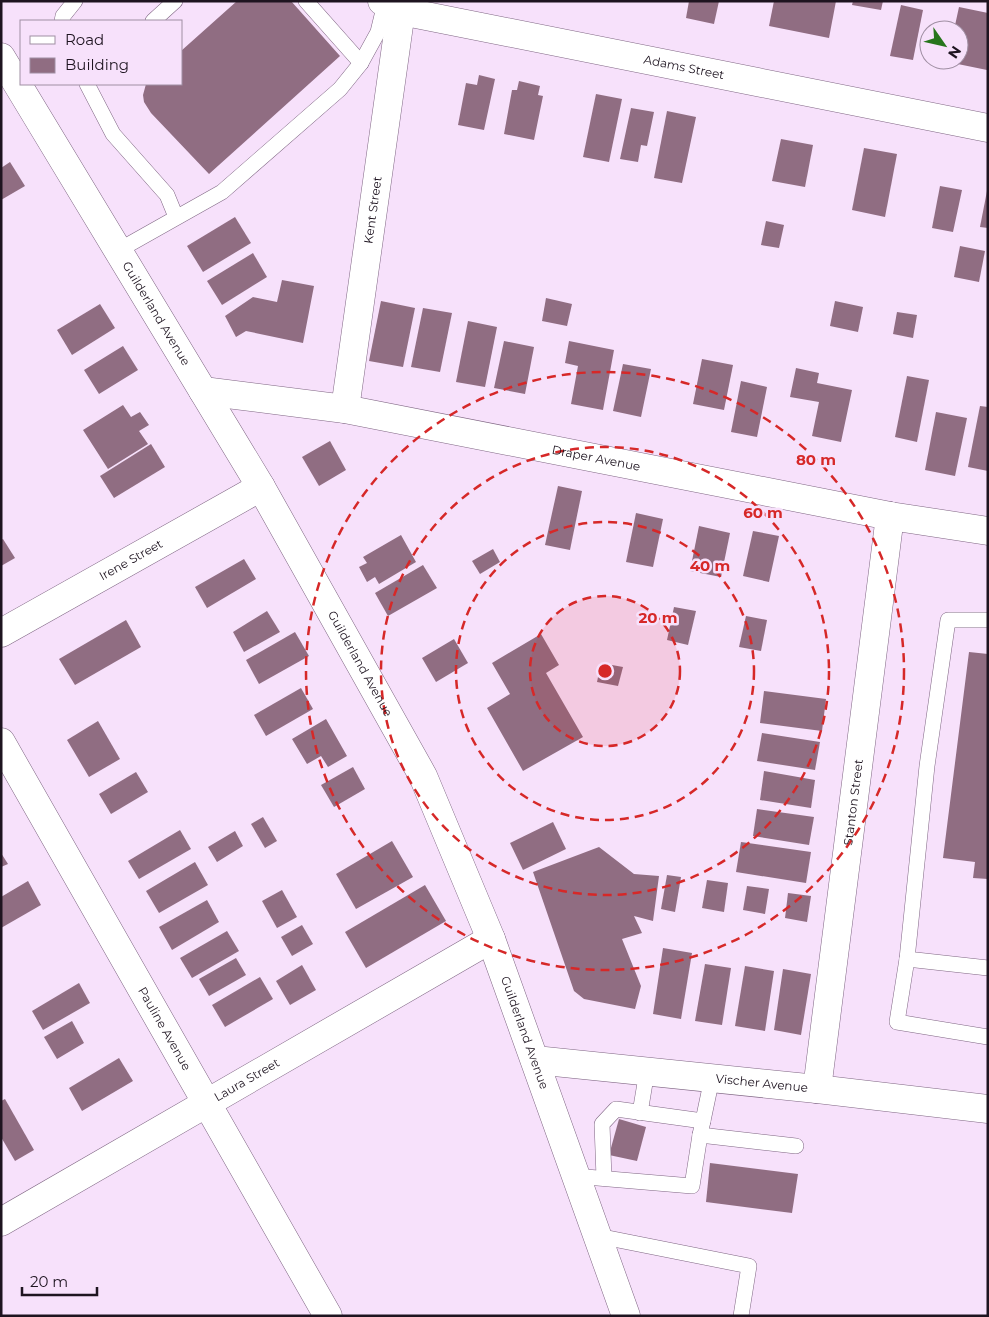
<svg xmlns="http://www.w3.org/2000/svg" width="989" height="1317" font-family="Montserrat,sans-serif">
<style>
.building{fill:#906d82}
.lines{fill:none;stroke-linecap:round;stroke-linejoin:round}
.service-casing{stroke:#7f6683;stroke-width:16}
.minor-casing{stroke:#7f6683;stroke-width:29}
.tertiary-casing{stroke:#7f6683;stroke-width:29}
.service{stroke:#fff;stroke-width:15}
.minor{stroke:#fff;stroke-width:28}
.tertiary{stroke:#fff;stroke-width:28}
.ring{fill:none;stroke:#d62828;stroke-width:2.5;stroke-dasharray:9 6}
.labels{text-anchor:middle;stroke-width:5;stroke-linejoin:round;paint-order:stroke}
.street-label{font-size:12px;fill:#1e1420;stroke:#f7e1fb}
.centre{fill:#d62828;stroke:#f7e1fb;stroke-width:2.5}
.ring-label{font-size:15px;text-anchor:middle;font-weight:bold;fill:#d62828;stroke:#f7e1fb;stroke-width:5;stroke-linejoin:round;paint-order:stroke}
</style>
<rect width="100%" height="100%" fill="#f7e1fb"/>
<g class="building">
<polygon points="237,1 291,1 340,56 209,174 151,113 144,102 143,95 146,84 181,84 181,51"/>
<polygon points="689,1 719,1 714,24 686,18"/>
<polygon points="774,1 836,1 829,38 769,26"/>
<polygon points="853,1 883,1 881,10 852,5"/>
<polygon points="901,5 923,10 913,60 890,56"/>
<polygon points="959,7 988,13 987,70 948,62 948,60 959,60 959,30 954,30"/>
<polygon points="479,75 495,79 484,130 458,125 466,83 477,85"/>
<polygon points="519,81 540,86 538,95 543,96 534,140 504,134 512,90 517,90"/>
<polygon points="596,94 622,99 609,162 583,157"/>
<polygon points="631,108 654,112 647,146 641,145 638,162 620,159"/>
<polygon points="667,111 696,117 682,183 654,178"/>
<polygon points="781,139 813,145 805,187 772,181"/>
<polygon points="864,148 897,154 885,217 852,210"/>
<polygon points="10,162 25,186 1,200 1,168"/>
<polygon points="940,186 962,190 953,232 932,228"/>
<polygon points="987,191 988,191 988,228 980,227"/>
<polygon points="235,217 251,243 203,272 187,246"/>
<polygon points="766,221 784,225 779,248 761,245"/>
<polygon points="960,246 985,251 979,282 954,277"/>
<polygon points="253,253 267,277 222,305 207,281"/>
<polygon points="282,280 314,286 303,343 246,331 236,337 225,316 253,297 277,302"/>
<polygon points="546,298 572,304 567,326 542,321"/>
<polygon points="381,301 415,308 403,367 369,361"/>
<polygon points="835,301 863,307 858,332 830,326"/>
<polygon points="100,304 115,328 72,355 57,330"/>
<polygon points="423,308 452,313 440,372 411,367"/>
<polygon points="897,312 917,315 913,338 893,334"/>
<polygon points="468,321 497,327 485,387 456,382"/>
<polygon points="504,341 534,347 525,394 494,388"/>
<polygon points="569,341 614,350 603,410 571,404 578,366 565,363"/>
<polygon points="123,346 138,370 99,394 84,370"/>
<polygon points="702,359 733,365 724,410 693,404"/>
<polygon points="623,364 651,369 641,417 613,411"/>
<polygon points="796,368 819,373 817,383 852,390 841,442 812,436 819,402 790,397"/>
<polygon points="907,376 929,380 917,442 895,437"/>
<polygon points="741,381 767,387 757,437 731,432"/>
<polygon points="123,405 131,417 140,412 149,425 139,431 148,444 108,469 83,430"/>
<polygon points="980,406 988,407 988,471 968,467"/>
<polygon points="936,412 967,418 955,476 925,470"/>
<polygon points="330,441 346,470 319,486 302,457"/>
<polygon points="151,444 165,467 114,498 100,476"/>
<polygon points="558,486 582,491 570,550 545,545"/>
<polygon points="636,513 663,519 653,567 626,562"/>
<polygon points="699,526 730,533 721,577 690,571"/>
<polygon points="753,531 779,536 769,582 743,576"/>
<polygon points="401,535 416,562 379,584 375,577 367,582 359,567 367,563 363,557"/>
<polygon points="3,539 15,558 1,566 1,540"/>
<polygon points="493,549 500,562 480,574 472,561"/>
<polygon points="244,559 256,579 207,608 195,587"/>
<polygon points="423,565 437,588 388,616 375,593"/>
<polygon points="674,607 696,611 688,645 667,640"/>
<polygon points="267,611 280,632 244,652 233,632"/>
<polygon points="746,616 767,620 761,651 739,647"/>
<polygon points="126,620 141,647 75,685 59,659"/>
<polygon points="295,632 309,656 259,684 246,660"/>
<polygon points="541,634 559,665 546,673 583,737 523,771 487,708 510,694 492,663"/>
<polygon points="454,639 468,663 436,682 422,658"/>
<polygon points="969,652 988,654 988,879 973,878 975,862 943,858"/>
<polygon points="601,663 623,667 618,686 597,682"/>
<polygon points="301,688 313,709 266,736 254,715"/>
<polygon points="764,691 826,699 822,731 760,723"/>
<polygon points="326,719 347,756 328,767 321,756 307,764 292,739"/>
<polygon points="98,721 120,759 89,777 67,740"/>
<polygon points="762,733 820,742 815,770 757,761"/>
<polygon points="353,767 365,789 334,807 321,785"/>
<polygon points="764,771 815,780 811,808 760,800"/>
<polygon points="136,772 148,792 111,814 99,794"/>
<polygon points="757,809 814,817 809,845 753,836"/>
<polygon points="263,817 277,841 265,848 251,824"/>
<polygon points="553,822 566,849 523,870 510,843"/>
<polygon points="180,830 191,849 139,879 128,861"/>
<polygon points="235,831 243,846 217,862 208,847"/>
<polygon points="392,841 413,877 356,909 336,874"/>
<polygon points="741,842 811,852 806,883 736,872"/>
<polygon points="599,847 634,874 659,876 653,921 634,916 642,933 622,939 641,986 635,1009 584,999 574,991 533,872"/>
<polygon points="1,853 8,864 1,867"/>
<polygon points="195,862 208,885 159,913 146,891"/>
<polygon points="667,875 681,877 675,912 661,909"/>
<polygon points="707,880 728,883 724,912 702,908"/>
<polygon points="28,881 41,905 1,928 1,897"/>
<polygon points="425,885 446,921 366,968 345,932"/>
<polygon points="747,886 769,889 765,914 743,910"/>
<polygon points="282,890 297,917 277,928 262,901"/>
<polygon points="788,893 811,896 807,922 785,918"/>
<polygon points="207,900 219,922 172,950 159,927"/>
<polygon points="302,925 313,944 292,956 281,937"/>
<polygon points="227,931 239,951 192,978 180,958"/>
<polygon points="663,948 692,953 681,1019 653,1014"/>
<polygon points="236,958 246,975 209,996 199,979"/>
<polygon points="705,964 731,968 722,1025 695,1021"/>
<polygon points="302,965 316,990 290,1005 276,981"/>
<polygon points="745,966 774,971 765,1031 735,1026"/>
<polygon points="783,969 811,974 801,1035 774,1030"/>
<polygon points="260,977 273,999 225,1027 212,1005"/>
<polygon points="79,983 90,1003 43,1030 32,1011"/>
<polygon points="72,1021 84,1043 57,1059 44,1037"/>
<polygon points="119,1058 133,1081 82,1111 69,1088"/>
<polygon points="5,1099 34,1150 15,1161 1,1137 1,1101"/>
<polygon points="619,1119 646,1127 637,1161 609,1155"/>
<polygon points="710,1163 798,1174 792,1213 706,1202"/>
</g>
<g class="lines">
<g class="service-casing">
<g id="service">
<polyline points="306,1 361,63"/>
<polyline points="62,21 63,16 75,1"/>
<polyline points="153,21 175,1"/>
<polyline points="87,84 113,134 167,195 176,217"/>
<polyline points="119,250 222,192 340,89 361,63 378,32 385,3"/>
<polyline points="988,620 948,620 927,766 907,959 988,968"/>
<polyline points="907,959 897,1022 988,1037"/>
<polyline points="712,1078 700,1135 796,1146"/>
<polyline points="640,1113 647,1071"/>
<polyline points="574,1176 692,1186 700,1135"/>
<polyline points="604,1178 602,1124 616,1109 703,1121"/>
<polyline points="598,1236 749,1266 741,1316"/>
</g>
</g>
<g class="minor-casing">
<g id="minor">
<path id="s1" d="M 382,1 L 401,11 L 988,128"/>
<path id="s2" d="M 203,391 L 345,409 L 890,516 L 988,531"/>
<path id="s3" d="M 345,409 L 401,11"/>
<path id="s4" d="M 1,633 L 261,487"/>
<path id="s5" d="M 1,742 L 328,1316"/>
<path id="s6" d="M 535,1060 L 817,1089 L 988,1109"/>
<path id="s7" d="M 817,1089 L 890,516"/>
<path id="s8" d="M 1,1222 L 491,939"/>
</g>
</g>
<g class="tertiary-casing">
<g id="tertiary">
<path id="s9" d="M 1,57 L 261,487 L 423,776 L 491,939 L 626,1316"/>
</g>
</g>
<use href="#service" class="service"/>
<use href="#minor" class="minor"/>
<use href="#tertiary" class="tertiary"/>
</g>
<circle cx="605" cy="671" r="75" fill="#d62828" fill-opacity=".12"/>
<g class="ring">
<circle cx="605" cy="671" r="75"/>
<circle cx="605" cy="671" r="149"/>
<circle cx="605" cy="671" r="224"/>
<circle cx="605" cy="671" r="299"/>
</g>
<g class="labels">
<g class="street-label">
<text dy="4" stroke="none"><textPath href="#s1" startOffset="310">Adams Street</textPath></text>
<text dy="4" stroke="none"><textPath href="#s3" startOffset="201">Kent Street</textPath></text>
<text dy="4" stroke="none"><textPath href="#s9" startOffset="300">Guilderland Avenue</textPath></text>
<text dy="4" stroke="none"><textPath href="#s2" startOffset="399">Draper Avenue</textPath></text>
<text dy="4" stroke="none"><textPath href="#s4" startOffset="149">Irene Street</textPath></text>
<text dy="4" stroke="none"><textPath href="#s9" startOffset="705">Guilderland Avenue</textPath></text>
<text dy="4" stroke="none"><textPath href="#s7" startOffset="289">Stanton Street</textPath></text>
<text dy="4" stroke="none"><textPath href="#s5" startOffset="330">Pauline Avenue</textPath></text>
<text dy="4" stroke="none"><textPath href="#s9" startOffset="1110">Guilderland Avenue</textPath></text>
<text dy="4" stroke="none"><textPath href="#s8" startOffset="284">Laura Street</textPath></text>
<text dy="4" stroke="none"><textPath href="#s6" startOffset="228">Vischer Avenue</textPath></text>
</g>
</g>
<circle cx="605" cy="671" r="8" class="centre"/>
<g class="ring-label">
<text x="816" y="465">80 m</text>
<text x="763" y="518">60 m</text>
<text x="710" y="571">40 m</text>
<text x="658" y="623">20 m</text>
</g>
<rect width="989" height="1317" fill="none" stroke="#1e1420" stroke-width="5"/>
<rect x="20" y="20" width="162" height="65" fill="#f7e1fb" stroke="#a08fa3"/>
<rect x="30" y="36" width="25" height="8" fill="#ffffff" stroke="#a08fa3"/>
<text x="65" y="45" font-size="15" fill="#1e1420">Road</text>
<rect x="30" y="58" width="25" height="15" fill="#906d82" stroke="#a08fa3"/>
<text x="65" y="70" font-size="15" fill="#1e1420">Building</text>
<g transform="translate(944 45) rotate(124)"><circle r="24" fill="#f7e1fb" stroke="#a08fa3"/>
<path d="M0-4L9 19L0 12L-9 19Z" fill="#27751c"/>
<text y="-8" font-size="14" font-weight="bold" text-anchor="middle" fill="#1e1420">N</text>
</g>
<path d="M22 1287v8h75v-8" fill="none" stroke="#1e1420" stroke-width="2.5"/>
<text x="30" y="1287" font-size="15" fill="#1e1420" stroke="#f7e1fb" stroke-width="4" paint-order="stroke">20 m</text>
</svg>
